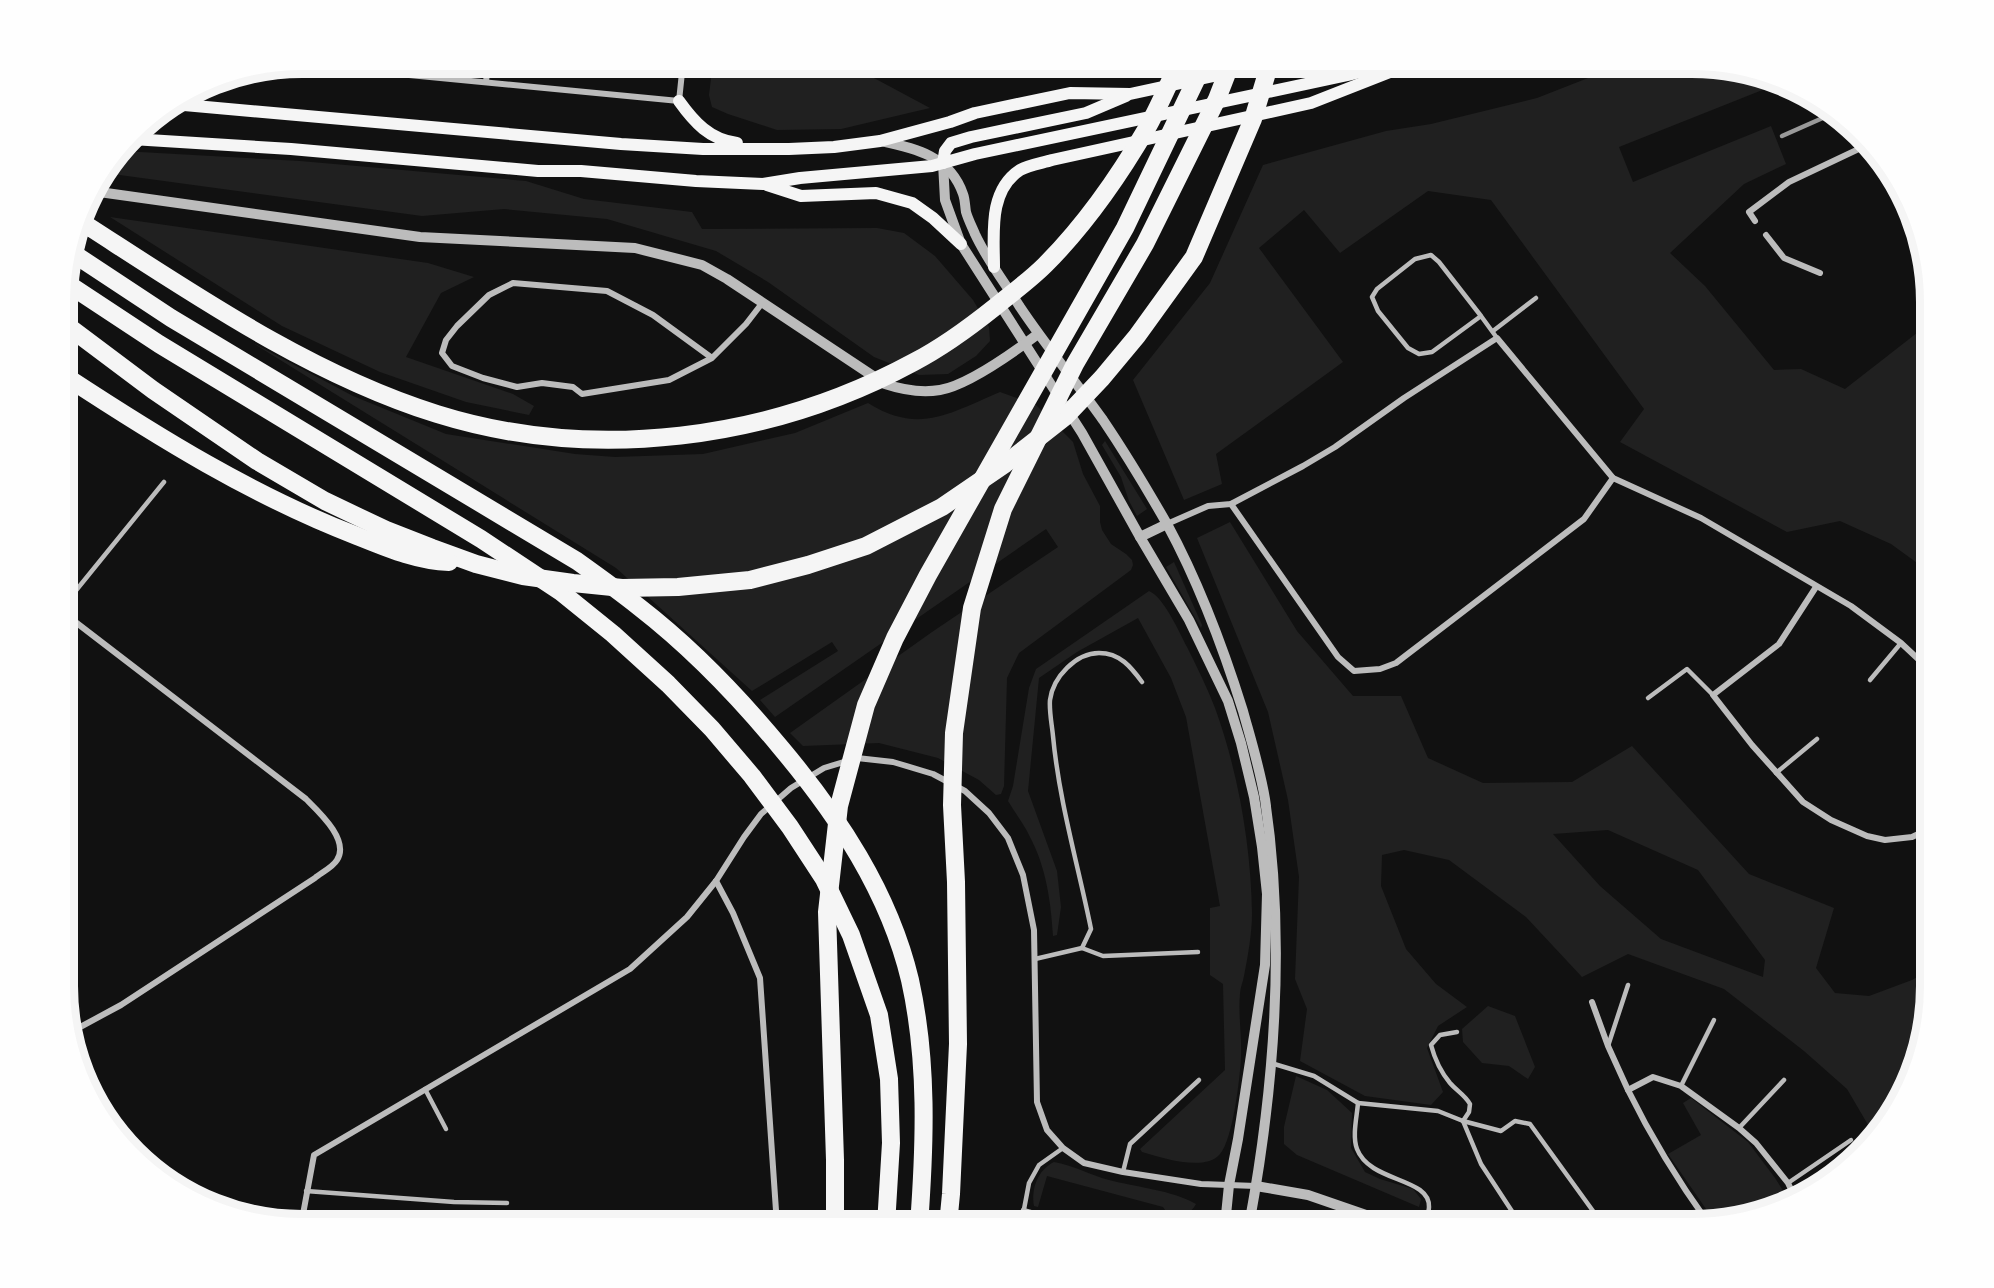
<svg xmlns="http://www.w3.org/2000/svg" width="1994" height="1288" font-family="'Work Sans',sans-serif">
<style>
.green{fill:#202020;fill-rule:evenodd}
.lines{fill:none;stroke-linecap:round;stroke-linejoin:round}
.service{stroke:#bcbcbc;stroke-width:4.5}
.minor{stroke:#bcbcbc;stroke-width:6}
.tertiary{stroke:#bcbcbc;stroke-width:10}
.secondary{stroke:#f5f5f5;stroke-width:12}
.motorway{stroke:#f5f5f5;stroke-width:18}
.rail{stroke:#9a9a9a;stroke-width:4.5}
.rim{fill:none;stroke:#f5f5f5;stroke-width:8}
</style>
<rect width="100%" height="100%" fill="#111"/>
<g class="green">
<polygon points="713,63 846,63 930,108 841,129 777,130 728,114 712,107 709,95"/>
<polygon points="1665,63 1693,63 1754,71 1780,83 1619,147 1633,182 1771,126 1786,164 1744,184 1670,253 1705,286 1774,370 1801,369 1845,389 1931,322 1931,573 1891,544 1840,521 1787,532 1620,442 1644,409 1491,200 1428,191 1340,253 1304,210 1259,248 1343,362 1216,454 1222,484 1184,500 1133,380 1210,283 1263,165 1386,131 1431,124 1537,98 1606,71 1641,72"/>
<polygon points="122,151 300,161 526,181 584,199 692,212 702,229 877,228 904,233 935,256 973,300 989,327 990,341 976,356 948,374 919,375 874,357 768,282 716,251 607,219 504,209 422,216 105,173"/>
<polygon points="110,217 428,263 474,277 441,293 406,357 513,394 534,406 529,415 466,402 380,372 282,326"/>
<path d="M 251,342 L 353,396 L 446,434 L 575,454 L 615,457 L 703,454 L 795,433 L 868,403 C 919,435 950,413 1000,392 L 1036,405 L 1073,442 L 1083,474 L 1100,506 L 1100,522 L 1102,530 L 1111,544 L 1126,554 L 1132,560 L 1133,565 L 1131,570 L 1019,653 L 1007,678 L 1004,786 L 1001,794 L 996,795 L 979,780 L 938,758 L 879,743 L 803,746 L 790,733 L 932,632 L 1058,547 L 1046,529 L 775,717 L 760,700 L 838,651 L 832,642 L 752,691 L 616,568 Z"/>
<polygon points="1105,441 1147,509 1137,516 1129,501 1121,477 1102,445"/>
<path d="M 1230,522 L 1297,631 L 1353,696 L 1401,696 L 1428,758 L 1483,783 L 1572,782 L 1632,746 L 1749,874 L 1834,908 L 1816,968 L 1835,993 L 1869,996 L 1912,980 L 1931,969 L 1931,1002 L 1918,1063 L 1891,1119 L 1874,1135 L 1847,1089 L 1804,1051 L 1724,989 L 1628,954 L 1582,977 L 1526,917 L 1449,860 L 1404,850 L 1382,855 L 1381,886 L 1406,949 L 1436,984 L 1467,1007 L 1438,1026 L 1427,1048 L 1443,1092 L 1431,1105 L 1365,1096 L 1300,1061 L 1307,1009 L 1295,979 L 1299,877 L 1288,800 L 1268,712 L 1197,538 ZM 1608,830 L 1698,870 L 1765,960 L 1763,977 L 1661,939 L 1600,886 L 1553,834 Z"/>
<polygon points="1174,562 1202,625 1201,628 1166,567"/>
<path d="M 1149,591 C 1164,597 1179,632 1187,647 C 1197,667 1207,687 1215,708 C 1238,771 1251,846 1252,913 C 1252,933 1248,956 1244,976 C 1243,982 1240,988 1240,994 C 1238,1014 1242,1036 1241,1057 C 1240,1078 1233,1139 1220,1154 C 1205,1172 1162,1158 1142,1152 L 1140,1149 L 1225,1070 L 1223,984 L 1210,975 L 1210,908 L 1220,906 L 1186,717 L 1171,678 L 1138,618 L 1077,652 L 1039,678 L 1028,791 L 1057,871 L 1061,907 L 1057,935 L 1053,936 C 1051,902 1046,867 1030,837 C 1024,824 1015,813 1008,801 L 1013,786 L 1029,688 L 1036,669 Z"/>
<polygon points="1488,1006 1515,1016 1535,1067 1528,1079 1509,1066 1482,1063 1463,1042 1462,1029"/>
<polygon points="1296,1076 1327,1090 1352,1113 1351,1148 1365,1172 1380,1179 1413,1189 1421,1199 1419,1207 1297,1155 1284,1144 1284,1127"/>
<polygon points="1691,1098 1748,1142 1775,1178 1789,1200 1715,1222 1668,1154 1701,1135 1683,1103"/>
<path d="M 1054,1162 C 1073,1165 1090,1175 1109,1180 C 1135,1187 1172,1190 1196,1204 C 1192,1213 1181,1216 1172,1220 L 1163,1207 L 1047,1176 L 1038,1207 L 1034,1206 C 1031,1188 1038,1170 1054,1162 Z"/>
</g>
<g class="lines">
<g class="service">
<polyline points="1481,316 1439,262 1431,255 1415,259 1377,289 1372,297 1378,311 1408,348 1419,354 1432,352 1481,316 1497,338"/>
<polyline points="1493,331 1536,298"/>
<polyline points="65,604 164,482"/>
<polyline points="1870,680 1901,643"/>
<polyline points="1648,698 1687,669 1713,695"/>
<polyline points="1776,773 1817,739"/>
<polyline points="1082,948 1103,956 1198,952"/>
<path d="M 1035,959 L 1082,948 L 1091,929 C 1078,865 1059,801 1053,736 C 1052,725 1049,711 1050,700 C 1053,677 1076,653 1099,653 C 1120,653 1131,667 1142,682"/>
<polyline points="1608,1046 1628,985"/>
<polyline points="1271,1063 1314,1076 1358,1103"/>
<polyline points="1681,1086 1714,1020"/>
<polyline points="425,1089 446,1129"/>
<polyline points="1463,1121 1501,1131 1515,1121 1530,1124 1593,1211"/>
<polyline points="1463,1121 1481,1164 1521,1225"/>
<polyline points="1739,1128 1784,1080"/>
<polyline points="1123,1172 1130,1144 1199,1080"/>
<polyline points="1788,1183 1851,1140"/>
<polyline points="306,1191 454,1202 507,1203"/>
<polyline points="1023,1210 1077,1225"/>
<polyline points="1021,1225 1029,1183 1039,1165 1063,1148"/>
<path d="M 1424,1225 C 1426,1219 1429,1212 1429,1207 C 1430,1177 1370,1183 1357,1149 C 1352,1136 1357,1116 1358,1103 L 1438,1111 L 1463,1121 L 1469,1112 L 1470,1104 C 1465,1095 1457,1091 1450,1083 C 1440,1071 1435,1060 1431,1045 L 1440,1035 L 1457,1032"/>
</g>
<g class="minor">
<polyline points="295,64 679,101 683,63"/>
<polyline points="486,82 488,63"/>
<polyline points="1755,221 1749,212 1789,182 1865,146"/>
<polyline points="1766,235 1784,258 1820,273"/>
<polyline points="712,358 653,315 607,291 513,283 489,295 457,326 446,340 442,353 452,366 483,378 517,387 542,383 573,387 582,394 669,380 712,358 746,324 763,302"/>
<polyline points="1231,504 1338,657 1354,671 1380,669 1396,663 1584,519 1613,478"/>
<polyline points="1167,524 1208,506 1231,504 1303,466 1335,447 1404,398 1497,338 1613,478 1701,518 1851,606 1901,643 1931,671"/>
<polyline points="1816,587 1779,644 1713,695 1752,745 1803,802 1831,820 1867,836 1885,840 1912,837 1931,828"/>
<path d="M 65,614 L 306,799 C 319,812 350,840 337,860 C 333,867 321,873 315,878 L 121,1005 L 71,1032"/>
<polyline points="716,881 733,913 760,978 777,1225"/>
<polyline points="1592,1002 1608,1046 1628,1090"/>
<path d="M 1709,1224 C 1678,1181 1651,1137 1628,1090 L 1653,1077 L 1681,1086 L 1739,1128 L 1756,1143 L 1788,1183 L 1795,1198"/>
<polyline points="301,1225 314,1155 630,969 687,917 716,881 744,837 761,814 791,788 824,768 857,758 893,762 933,774 965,791 989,813 1008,838 1023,875 1034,930 1037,1102 1047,1130 1063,1148 1084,1163 1123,1172 1201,1184 1256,1186"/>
</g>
<g class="tertiary">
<path d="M 881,141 C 915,148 950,156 963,194 C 965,199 965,206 966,212 C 968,219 972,227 975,234 C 987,260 1005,283 1020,307 C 1046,346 1076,382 1103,420 C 1126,454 1147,489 1167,524 C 1199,583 1223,647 1243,711 C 1251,740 1260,769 1265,799 C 1286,941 1275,1085 1249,1225"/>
<polyline points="943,163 945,200 961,244 1082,433 1140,537 1189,620 1228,701 1241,743 1254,797 1262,847 1267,894 1265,965 1238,1139 1229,1185 1225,1225"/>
<path d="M 92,191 L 420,237 L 635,248 L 702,265 L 727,279 L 885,384 C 903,390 921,393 940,390 C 969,385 1014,352 1038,334"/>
<polyline points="1140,537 1167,524"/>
<polyline points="1256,1186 1308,1195 1395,1225"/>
</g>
<g class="secondary">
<path d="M 679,101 C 694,122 710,140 737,143"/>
<polyline points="173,104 621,144 703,149 789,149 834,147 880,141 950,122 975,113 1070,93 1130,94 1274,63"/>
<polyline points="132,139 291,149 538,171 581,171 696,181 763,184 800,178 932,166 975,154 1348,75 1395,63"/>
<polyline points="943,163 945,151 951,143 971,137 1086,113 1126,96"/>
<polyline points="767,185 801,196 876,193 912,203 933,218 961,244"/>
<path d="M 994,267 C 994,234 988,191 1020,170 C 1029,165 1042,163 1052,160 L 1311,103 L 1413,63"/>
</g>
<g class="motorway">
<path d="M 80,221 C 192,293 309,374 437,414 C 594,463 770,440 914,362 C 943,347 970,327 995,307 C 1012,293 1030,280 1045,265 C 1085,225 1119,176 1147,128 C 1159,107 1168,84 1179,63"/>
<path d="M 71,252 L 171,318 L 577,561 C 598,576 619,591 639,607 C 692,648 738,696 781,748 C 838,816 889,892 910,980 C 928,1061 925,1143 919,1225"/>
<polyline points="65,282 159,344 481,539 561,592 613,634 668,684 712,729 752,776 790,827 824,879 851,935 879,1015 889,1079 891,1143 886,1225"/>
<polyline points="65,324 153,390 257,461 325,501 386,530 432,548 476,564 523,576 573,583 622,588 678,587 750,580 808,565 866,546 942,507 1005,464 1065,417 1102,378 1137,336 1194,257 1253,119 1270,63"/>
<path d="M 65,376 C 158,437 253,496 357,536 C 387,548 417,561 449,562"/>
<polyline points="835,1225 835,1160 827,912 839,806 866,705 895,638 928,575 1125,228 1204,63"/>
<polyline points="948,1225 951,1194 958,1044 956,882 952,805 954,733 972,608 1003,509 1075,364 1145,244 1217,99 1231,63"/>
</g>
<polyline class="rail" points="1782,136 1834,113"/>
</g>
<path d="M0 0H1994V1288H0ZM302 74H1692A228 228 0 0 1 1920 302V986A228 228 0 0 1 1692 1214H302A228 228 0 0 1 74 986V302A228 228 0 0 1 302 74Z" fill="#fefefe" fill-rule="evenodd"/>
<path class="rim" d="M302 74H1692A228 228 0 0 1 1920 302V986A228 228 0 0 1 1692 1214H302A228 228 0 0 1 74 986V302A228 228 0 0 1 302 74Z"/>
</svg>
